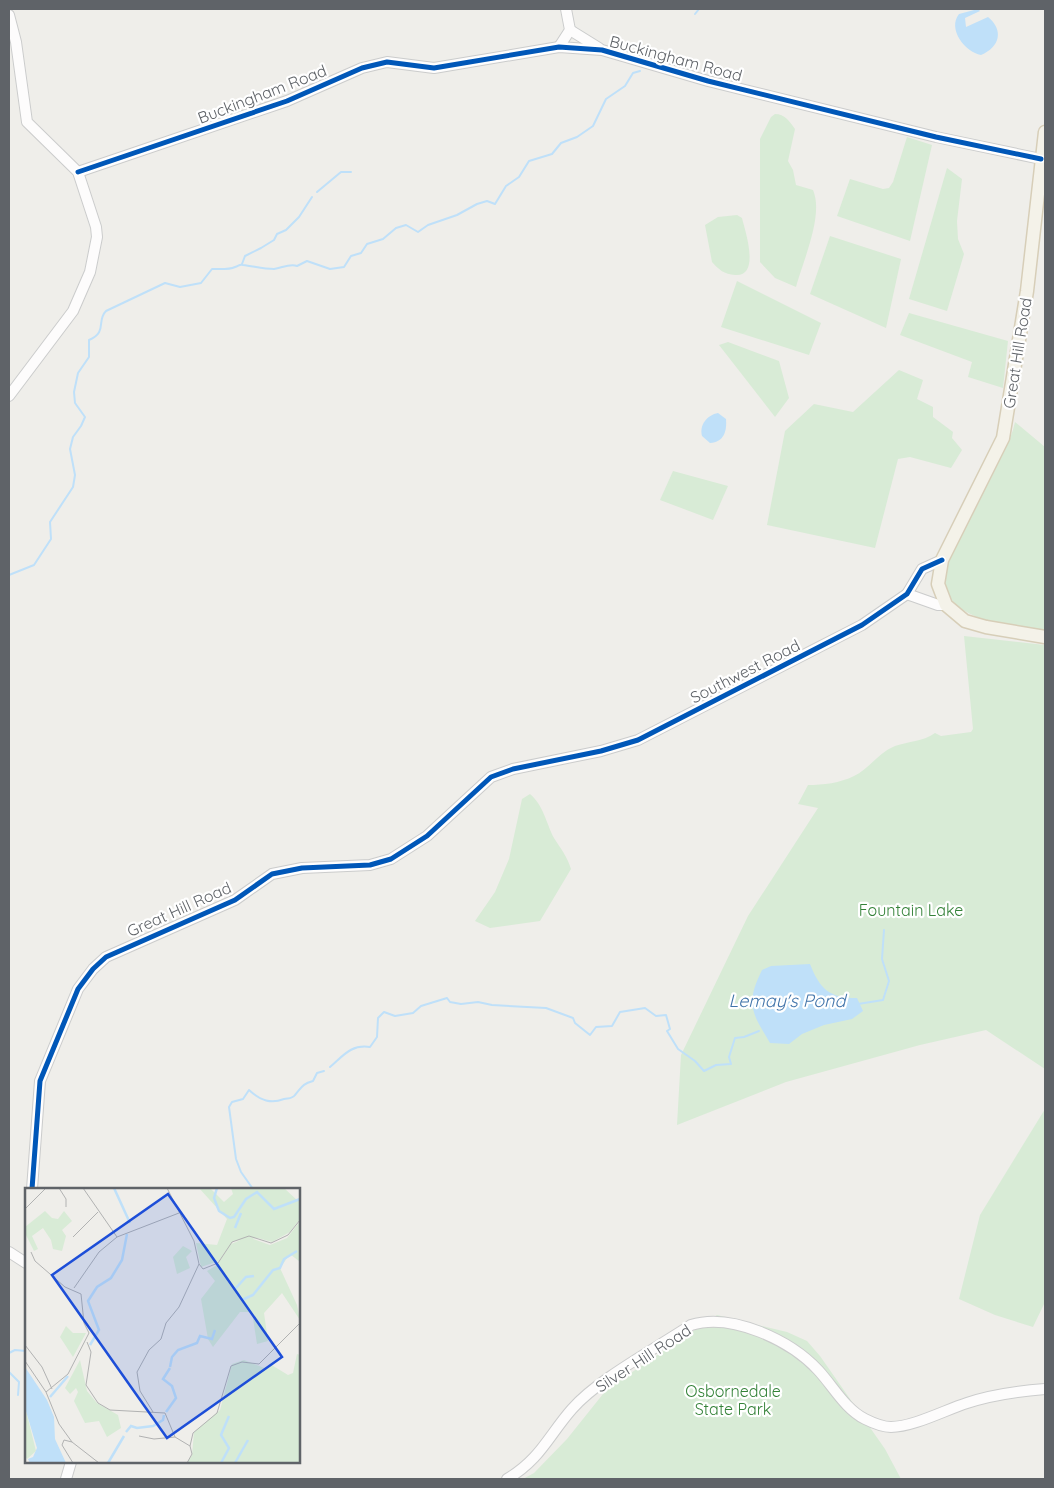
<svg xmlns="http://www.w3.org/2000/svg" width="1054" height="1488" font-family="Quicksand,sans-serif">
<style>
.green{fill:#d8ebd6}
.water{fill:#bfe0f9}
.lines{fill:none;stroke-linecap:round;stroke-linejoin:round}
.stream{stroke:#bfe0f9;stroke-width:2}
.minor-casing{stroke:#cbcccc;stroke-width:12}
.major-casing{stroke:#d7ceb8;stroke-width:15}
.minor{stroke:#fdfcfc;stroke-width:10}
.major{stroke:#f4f2e9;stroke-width:12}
.cycleway-casing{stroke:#fff;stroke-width:8}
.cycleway{stroke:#0057b8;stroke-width:5}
.labels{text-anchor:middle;stroke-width:4.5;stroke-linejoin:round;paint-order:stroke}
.street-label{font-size:16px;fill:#5f6368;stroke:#fff}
.park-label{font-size:16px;fill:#348238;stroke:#fff}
.water-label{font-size:18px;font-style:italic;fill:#4174aa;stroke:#fff}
.inset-river{fill:none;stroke:#bfe0f9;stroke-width:2.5}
.inset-road{fill:none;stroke:#b1b2b2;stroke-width:1}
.view{fill:#1d4ed8;fill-opacity:0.15;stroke:#1d4ed8;stroke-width:2.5}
.inset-edge{fill:none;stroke:#5f6368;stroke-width:2.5}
</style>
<rect width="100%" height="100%" fill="#efeeea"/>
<g class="green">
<path d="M 775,114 C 785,114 789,121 795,129 L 788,161 L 793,170 L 796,185 L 813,190 C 824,215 803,261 796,287 L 775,278 L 760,262 L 760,139 L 771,117 Z"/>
<polygon points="907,137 932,145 910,241 837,216 850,179 883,189 889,188 893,182"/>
<polygon points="947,168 962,179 957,221 958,239 964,254 947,311 909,299"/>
<path d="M 737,215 L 742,218 C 745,231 761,277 735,275 C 724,274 719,270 712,262 L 705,225 L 718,217 Z"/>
<polygon points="830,236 901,259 886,328 810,294"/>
<polygon points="737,281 821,323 809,355 721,327"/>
<polygon points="909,313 1008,341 1003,388 968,377 972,362 900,335"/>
<polygon points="728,342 779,361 789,398 775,417 719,345"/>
<polygon points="899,370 923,380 917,399 933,407 933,417 953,432 952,438 962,450 951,468 910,457 898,459 875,548 767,525 785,431 814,404 853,412"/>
<path d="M 1015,422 L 1045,447 L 1045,630 C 1015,628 944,621 945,579 C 946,551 972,509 986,484 C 997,464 1010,445 1015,422 Z"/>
<polygon points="673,471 728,486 713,520 660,500"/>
<path d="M 964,636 L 1045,645 L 1045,1069 L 986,1030 L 920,1045 L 786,1082 L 677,1125 L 681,1055 L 748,916 L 818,808 L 798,804 L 808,785 C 823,785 840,783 854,776 C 869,769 878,753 895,746 C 909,741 922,742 935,733 L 941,736 L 971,732 L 973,729 Z"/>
<path d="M 530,794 C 544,806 546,823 554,838 C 561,849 567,856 571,869 L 540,921 L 490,928 L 475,921 L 495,892 L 509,859 L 522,799 Z"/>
<polygon points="1045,1109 1045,1302 1033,1327 995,1315 959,1299 980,1215"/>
<polygon points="717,1315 787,1332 807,1341 820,1356 885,1449 901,1479 523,1479 534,1473 567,1439 607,1389"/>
</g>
<g class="water">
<path d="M 978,9 L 980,11 L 965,18 L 966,27 L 988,17 C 1004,30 1000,47 981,55 C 965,52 947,29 959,14 Z"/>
<path d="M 718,413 L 726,419 C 727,431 724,442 710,443 L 702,436 C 699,425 707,415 718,413 Z"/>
<path d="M 810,964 C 820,989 829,998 857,998 L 863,1011 L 852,1019 L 824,1025 L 802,1034 L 789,1044 L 770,1043 C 752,1013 745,1004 762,970 L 771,966 Z"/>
</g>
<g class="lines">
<g class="stream">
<polyline points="695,14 699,9"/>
<polyline points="317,192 341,172 351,172"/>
<polyline points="242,264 245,256 261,248 274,240 277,234 286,230 299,217 312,197"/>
<path d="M 9,575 L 34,565 L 51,539 L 50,522 L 73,487 L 75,475 L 70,449 L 73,437 L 81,426 L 85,417 L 75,403 L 74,392 L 78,373 L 89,357 L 89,340 C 108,332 96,321 106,311 L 165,283 L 180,287 L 201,283 L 212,269 C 219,269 229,270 235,267 C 239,266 239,264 243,265 C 253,266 263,269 274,269 C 282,268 290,263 297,266 L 307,261 L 330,269 L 344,267 L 351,256 L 361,253 L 367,244 L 383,239 L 396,228 L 406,225 L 418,232 L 428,225 L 457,215 L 477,204 L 487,201 L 495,204 L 506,186 L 519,177 L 529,161 L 552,154 L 561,143 L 577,137 L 593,126 L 606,99 L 625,86 L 633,73 L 640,71"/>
<polyline points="858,1004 883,1000 889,981 882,959 884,930"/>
<path d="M 330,1067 C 343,1056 351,1044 370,1047 L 377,1037 L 378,1018 L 384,1012 L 395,1016 L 413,1013 L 421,1006 L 447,998 L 450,1002 L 461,1004 L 478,1002 L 492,1005 L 546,1008 L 573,1018 L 575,1023 L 590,1035 L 596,1027 L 612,1026 L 620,1012 L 645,1008 L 656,1016 L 666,1015 L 670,1029 L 667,1031 L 678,1049 L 695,1061 L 704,1071 L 716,1065 L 731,1064 L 729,1057 L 735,1038 L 744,1037 L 759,1031"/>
<path d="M 253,1189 L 241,1172 L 236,1159 L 229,1107 L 232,1102 L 243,1099 L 249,1090 C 261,1101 271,1104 284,1099 C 289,1098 292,1099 295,1095 C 302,1087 302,1084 313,1081 L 317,1073 L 324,1071"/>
<polyline points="9,1353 15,1350 26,1351"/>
<polyline points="9,1372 19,1382 18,1395"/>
</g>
<g class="minor-casing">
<g id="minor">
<polyline points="9,15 16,42 27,122 78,172 96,227 97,237 90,272 73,311 9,396"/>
<polyline points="570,30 599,48"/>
<polyline points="559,47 570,30 566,9"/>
<polyline points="78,172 287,101 362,68 387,62 434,68 559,47 602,50 708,81 936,137 1041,159"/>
<polyline points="907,594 938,605 946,605"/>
<polyline points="32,1189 40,1081 78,989 93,969 106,957 235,900 272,874 302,868 370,865 391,859 427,836 491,777 513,769 601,751 638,740 862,625 907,594 922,569 942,560"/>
<polyline points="9,1252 26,1263"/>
<polyline points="66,1479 71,1462"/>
<path d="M 507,1479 C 540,1460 549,1435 572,1409 C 598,1379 657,1348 691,1325 C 732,1312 791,1341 818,1370 C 833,1386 845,1409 865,1419 C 873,1423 883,1427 891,1427 C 913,1427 945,1410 967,1403 C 991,1395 1020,1391 1045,1389"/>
</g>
</g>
<g class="major-casing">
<polyline id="major" points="1045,132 1027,291 1003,438 942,560 938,584 946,605 965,621 986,627 1045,637"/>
</g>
<use href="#minor" class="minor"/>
<use href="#major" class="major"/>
<g class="cycleway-casing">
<g id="cycleway">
<polyline points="78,172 287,101 362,68 387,62 434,68 559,47 602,50 708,81 936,137 1041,159"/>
<polyline points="32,1189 40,1081 78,989 93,969 106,957 235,900 272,874 302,868 370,865 391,859 427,836 491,777 513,769 601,751 638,740 862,625 907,594 922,569 942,560"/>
</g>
</g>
<use href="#cycleway" class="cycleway"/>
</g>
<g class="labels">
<g class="street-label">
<text transform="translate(676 58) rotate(15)" y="6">Buckingham Road</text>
<text transform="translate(262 94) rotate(-21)" y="6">Buckingham Road</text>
<text transform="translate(1017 353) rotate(-81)" y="6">Great Hill Road</text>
<text transform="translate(745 671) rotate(-27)" y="6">Southwest Road</text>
<text transform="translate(179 909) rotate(-24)" y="6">Great Hill Road</text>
<text transform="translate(643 1358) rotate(-33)" y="6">Silver Hill Road</text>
</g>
<g class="park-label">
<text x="911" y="916">Fountain Lake</text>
<text x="733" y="1397">Osbornedale<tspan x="733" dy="18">State Park</tspan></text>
</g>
<g class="water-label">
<text x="787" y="1007">Lemay's Pond</text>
</g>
</g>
<g transform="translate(25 1188)">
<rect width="275" height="275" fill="#efeeea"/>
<path d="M 174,0 L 185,0 L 199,14 L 208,6 L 206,0 L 259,0 L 273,13 L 275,11 L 275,31 L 265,44 L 247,54 L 233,50 L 208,53 L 194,73 L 176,79 L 171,55 L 192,57 L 202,31 ZM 20,23 L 27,30 L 33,31 L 39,23 L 47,33 L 37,42 L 41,48 L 37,63 L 28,61 L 26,52 L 18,40 L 7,48 L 13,61 L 9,63 L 0,45 L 0,39 ZM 275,33 L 275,74 L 265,66 L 255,80 L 272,117 L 275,132 L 257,105 L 239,125 L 243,153 L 232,156 L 227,124 L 215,124 L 188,159 L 183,151 L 176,111 L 190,93 L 182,83 L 192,77 L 206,56 L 223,49 L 245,57 L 262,50 ZM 158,58 L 167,63 L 161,69 L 165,80 L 152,86 L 148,69 ZM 41,138 L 48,145 L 61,145 L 48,169 L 35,149 ZM 272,166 L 275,167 L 275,275 L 162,275 L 167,267 L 169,244 L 195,222 L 207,176 L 219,172 L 242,181 L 245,176 L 263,187 L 268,185 ZM 55,172 L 62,203 L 72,215 L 93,227 L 96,240 L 82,249 L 74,233 L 60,235 L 49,213 L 53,204 L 51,200 L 45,206 L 40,200 ZM 0,219 L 11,263 L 2,271 L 0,268 Z" fill="#d8ebd6"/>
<path d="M 0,179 L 22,212 L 29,229 L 30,251 L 41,275 L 5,275 L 3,271 L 8,269 L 12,260 L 0,220 Z" fill="#bfe0f9"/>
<path class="inset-river" d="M 89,0 L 105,35M 192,0 L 189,10 L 194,23 L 205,30 L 209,29 L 221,11 L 232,4 L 249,21 L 275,11M 210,40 L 216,25M 210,101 L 221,89 L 229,88M 217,112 L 228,107 L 248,82 L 255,80 L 259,71 L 272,63M 65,157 L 74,142 L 63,113 L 72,99 L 86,90 L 97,72 L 102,46M 145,179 L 147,169 L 153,162 L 172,155 L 175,148 L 187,151 L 190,142M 25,209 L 43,188M 141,224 L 151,210 L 147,198 L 138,191 L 145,180M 101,244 L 106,238 L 112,240 L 128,238 L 138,232 L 139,227M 83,275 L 99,248M 196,275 L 204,260 L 196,247 L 204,228M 210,275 L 223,252"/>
<path class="inset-road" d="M 34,0 L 41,11 L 41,19M 58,0 L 92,49M 142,0 L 169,53 L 174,76 L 178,81 L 193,75 L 207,54 L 224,48 L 246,55 L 263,47 L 275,32M 0,21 L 21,0M 48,49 L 73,24M 6,64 L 10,73 L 40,99 L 56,106 L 59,135 L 64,145 L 43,186 L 21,204M 49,100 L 74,64 L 92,49 L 154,25M 62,154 L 66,164 L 61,197 L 73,215 L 85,222 L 140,225 L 150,249 L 165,258M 0,157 L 17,179 L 27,201M 0,173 L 21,204 L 34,236 L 47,254 L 74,275M 128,224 L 115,203 L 112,184 L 124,162 L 136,151 L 141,135 L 154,119 L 174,76M 114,248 L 129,251 L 150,249M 47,254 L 39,252 L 37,257 L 48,275M 165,258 L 168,245 L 192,225 L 206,178 L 217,174 L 234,176 L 275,135M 162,275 L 167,266 L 165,258"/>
<path class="view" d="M 143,6 L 257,169 L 142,250 L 27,87 Z"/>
<rect width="275" height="275" class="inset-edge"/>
</g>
<rect width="1054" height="1488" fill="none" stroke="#5f6368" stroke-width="20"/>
</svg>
